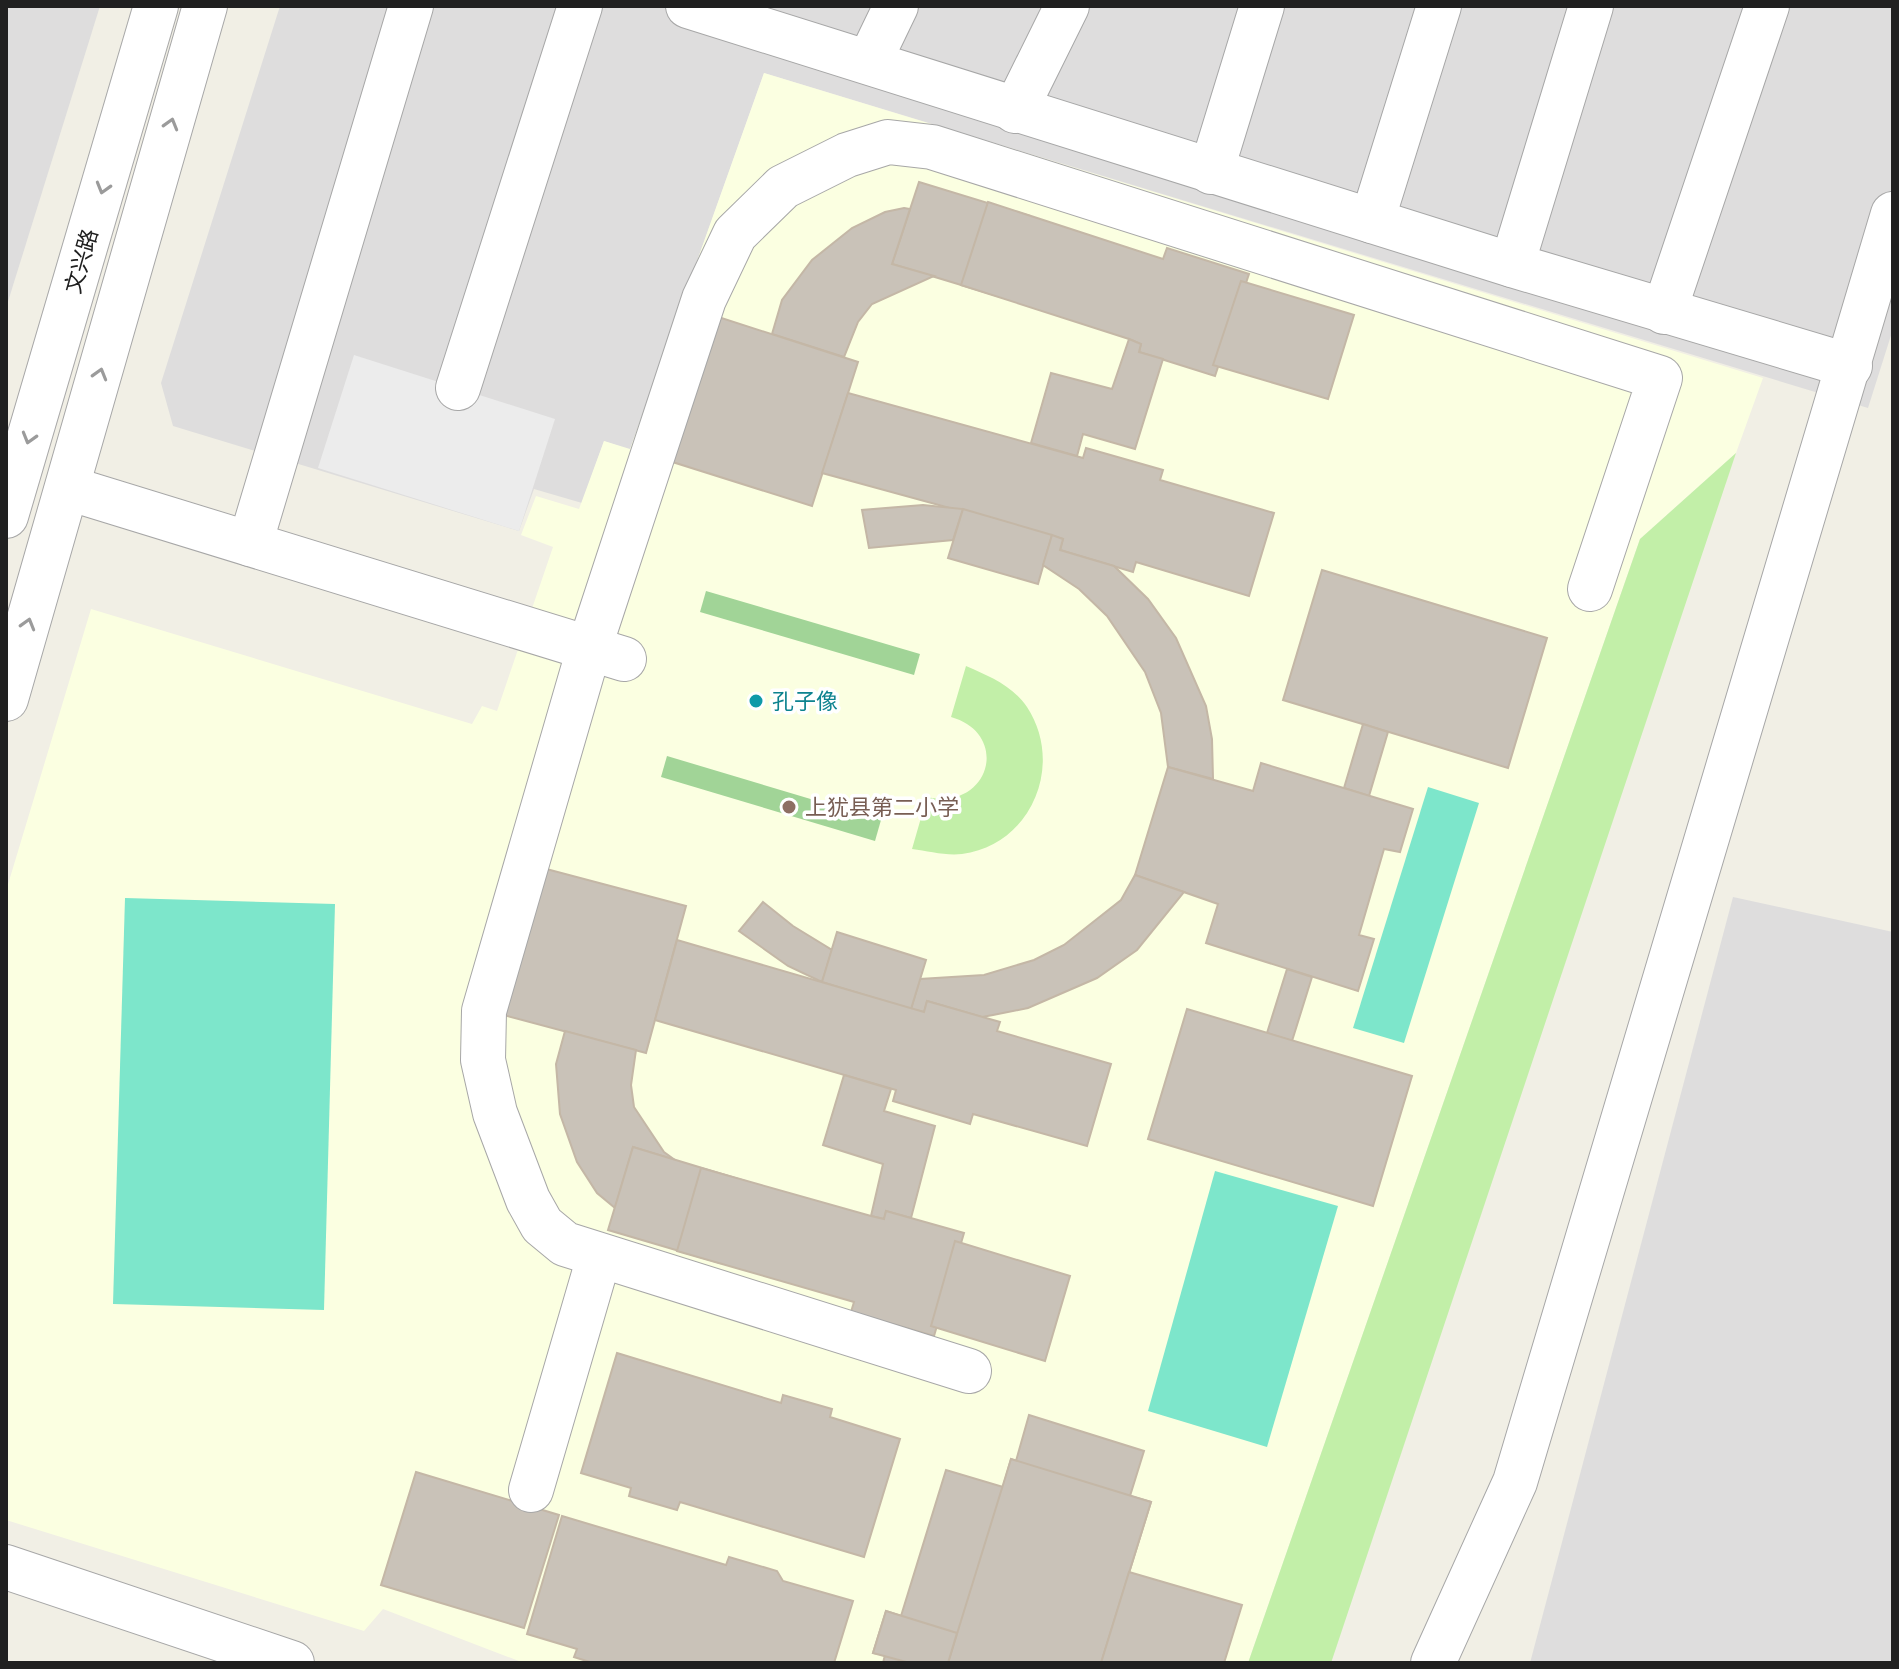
<svg xmlns="http://www.w3.org/2000/svg" width="1899" height="1669" font-family="Commissioner,'Noto Sans SC',sans-serif">
<style>
.residential{fill:#dedddd}
.education{fill:#fbffe1}
.grass{fill:#c2efa8}
.forest{fill:#a1d497}
.pitch{fill:#7de6cb}
.parking{fill:#ececec}
.building{fill:#c9c2b8;stroke:#c4b7a6;stroke-width:2}
.lines{fill:none;stroke-linecap:round;stroke-linejoin:round}
.minor-casing{stroke:#a7a7a7;stroke-width:46}
.minor{stroke:#fff;stroke-width:44}
.oneway{stroke:#9b9b9b}
.culture-dot{fill:#0f9aa8;stroke:#fff;stroke-width:3}
.education-dot{fill:#8d6e63;stroke:#fff;stroke-width:3}
.labels{text-anchor:middle;stroke-width:7;stroke-linejoin:round;paint-order:stroke}
.street-label{font-size:22px;fill:#202020;stroke:#fff}
.culture-label{font-size:22px;fill:#0d838f;stroke:#fff;text-anchor:start}
.education-label{font-size:22px;fill:#785e54;stroke:#fff;text-anchor:start}
</style>
<rect width="100%" height="100%" fill="#f1efe5"/>
<g class="residential">
<polygon points="6,6 100,6 6,308"/>
<polygon points="280,6 1893,6 1893,329 1868,408 764,73 630,450 604,441 582,503 534,489 519,531 173,426 161,383"/>
<polygon points="1733,897 1893,932 1893,1663 1530,1663"/>
</g>
<polygon class="education" points="764,73 1763,378 1736,453 1640,539 1248,1663 524,1663 383,1609 364,1631 6,1520 6,891 91,609 472,724 482,706 497,711 553,547 521,535 536,496 579,509 604,441 630,449"/>
<g class="grass">
<polygon points="1736,453 1331,1663 1248,1663 1640,539"/>
<path d="M 966,666 C 989,676 1013,686 1027,707 C 1065,765 1031,845 962,854 C 946,856 928,851 912,849 L 927,797 C 990,811 1011,734 951,717 Z"/>
</g>
<g class="forest">
<polygon points="706,591 920,654 914,675 700,612"/>
<polygon points="667,756 881,820 875,841 661,777"/>
</g>
<g class="pitch">
<polygon points="1428,787 1479,803 1404,1043 1353,1028"/>
<polygon points="125,898 335,904 324,1310 113,1304"/>
<polygon points="1215,1171 1338,1206 1267,1447 1148,1411"/>
</g>
<polygon class="parking" points="354,355 555,419 519,531 318,468"/>
<g class="building">
<polygon points="919,182 1030,216 1004,298 892,264"/>
<polygon points="988,202 1163,259 1167,248 1249,274 1215,376 1139,352 1141,344 1129,339 961,285"/>
<polygon points="904,208 910,209 892,264 934,276 872,304 858,322 844,357 772,334 782,300 812,260 852,228 885,212"/>
<polygon points="1241,281 1354,315 1328,399 1213,365"/>
<polygon points="709,314 858,362 812,506 663,459"/>
<polygon points="1129,339 1141,344 1139,352 1163,359 1135,449 1083,434 1077,456 1031,443 1051,373 1112,389"/>
<polygon points="848,393 1083,458 1086,448 1163,470 1160,480 1274,513 1249,596 1136,562 1133,572 1060,550 1063,539 822,473"/>
<polygon points="923,505 963,509 953,540 869,548 862,510"/>
<polygon points="963,509 1052,535 1038,584 948,558"/>
<polygon points="1052,535 1063,539 1060,550 1114,566 1148,599 1176,638 1206,706 1212,739 1213,779 1168,767 1161,713 1145,672 1107,616 1079,589 1043,565"/>
<polygon points="1322,570 1547,638 1508,768 1283,700"/>
<polygon points="1363,724 1388,732 1369,796 1344,788"/>
<polygon points="1261,763 1413,809 1400,852 1384,849 1359,935 1374,939 1358,991 1206,943 1218,904 1135,875 1168,767 1253,791"/>
<polygon points="535,866 686,906 646,1053 496,1013"/>
<polygon points="1135,875 1184,892 1137,950 1097,978 1028,1008 993,1015 982,1017 927,1001 924,1012 911,1009 920,979 984,975 1034,960 1064,945 1121,900"/>
<polygon points="763,902 793,926 832,950 822,982 788,966 739,931"/>
<polygon points="837,932 926,960 911,1009 822,982"/>
<polygon points="677,940 924,1012 927,1001 1000,1022 997,1031 1111,1064 1087,1146 973,1114 970,1124 893,1101 896,1090 655,1020"/>
<polygon points="1287,969 1312,977 1292,1041 1267,1033"/>
<polygon points="1187,1009 1412,1076 1373,1206 1148,1139"/>
<polygon points="565,1031 636,1050 631,1085 634,1107 664,1152 675,1160 633,1147 615,1208 597,1193 577,1162 560,1114 556,1064"/>
<polygon points="844,1075 891,1089 884,1111 935,1126 911,1218 886,1211 884,1219 871,1216 883,1164 823,1145"/>
<polygon points="633,1147 745,1181 720,1263 608,1230"/>
<polygon points="701,1168 871,1216 884,1219 886,1211 964,1233 934,1336 851,1312 854,1302 677,1251"/>
<polygon points="955,1241 1070,1276 1045,1361 931,1326"/>
<polygon points="617,1353 781,1403 783,1395 832,1409 830,1417 900,1439 864,1557 680,1502 677,1510 629,1496 631,1488 581,1473"/>
<polygon points="1029,1415 1144,1451 1130,1496 1151,1502 1101,1663 883,1663 885,1655 873,1653 886,1611 901,1616 946,1470 1003,1487 1011,1459 1016,1461"/>
<polygon points="1011,1459 1151,1502 1101,1663 948,1663"/>
<polygon points="416,1472 559,1515 524,1628 381,1585"/>
<polygon points="562,1516 726,1565 729,1557 777,1571 783,1581 853,1601 834,1663 593,1663 574,1657 577,1649 527,1634"/>
<polygon points="1129,1572 1242,1605 1224,1663 1101,1663"/>
<polygon points="886,1611 957,1633 948,1663 910,1663 873,1653"/>
</g>
<g class="lines">
<g class="minor-casing">
<g id="minor">
<polyline points="688,6 1512,265 1850,366"/>
<polyline points="870,60 896,6"/>
<polyline points="1015,111 1067,6"/>
<polyline points="1211,172 1262,6"/>
<polyline points="1372,221 1439,6"/>
<polyline points="1512,265 1591,6"/>
<polyline points="1664,312 1767,6"/>
<polyline points="458,388 580,6"/>
<polyline points="68,488 624,659"/>
<polyline points="6,516 156,6"/>
<polyline points="250,544 411,6"/>
<polyline points="6,699 205,6"/>
<polyline points="969,1371 565,1244 542,1225 528,1200 495,1113 483,1060 484,1011 589,649 704,299 735,234 783,187 847,155 888,142 932,147 1660,378 1590,589"/>
<polyline points="531,1490 599,1257"/>
<polyline points="6,1567 292,1663"/>
<polyline points="1433,1663 1515,1482 1893,214"/>
</g>
</g>
<use href="#minor" class="minor"/>
</g>
<defs><path id="oneway-chevron" d="M-2-3.5L2.5 0L-2 3.5" fill="none" stroke-width="1.6" stroke-linecap="round" stroke-linejoin="round" transform="scale(2)"/></defs>
<g class="oneway">
<use href="#oneway-chevron" transform="translate(171 124) rotate(-74)"/>
<use href="#oneway-chevron" transform="translate(103 188) rotate(106)"/>
<use href="#oneway-chevron" transform="translate(100 374) rotate(-74)"/>
<use href="#oneway-chevron" transform="translate(29 438) rotate(106)"/>
<use href="#oneway-chevron" transform="translate(28 624) rotate(-74)"/>
</g>
<circle class="culture-dot" cx="756" cy="701" r="8"/>
<circle class="education-dot" cx="789" cy="807" r="8"/>
<g class="labels">
<g class="street-label">
<text transform="translate(81 261) rotate(-74)" y="8">文兴路</text>
</g>
<g class="culture-label">
<text x="772" y="709">孔子像</text>
</g>
<g class="education-label">
<text x="805" y="815">上犹县第二小学</text>
</g>
</g>
<rect width="1899" height="1669" fill="none" stroke="#202020" stroke-width="16"/>
</svg>
